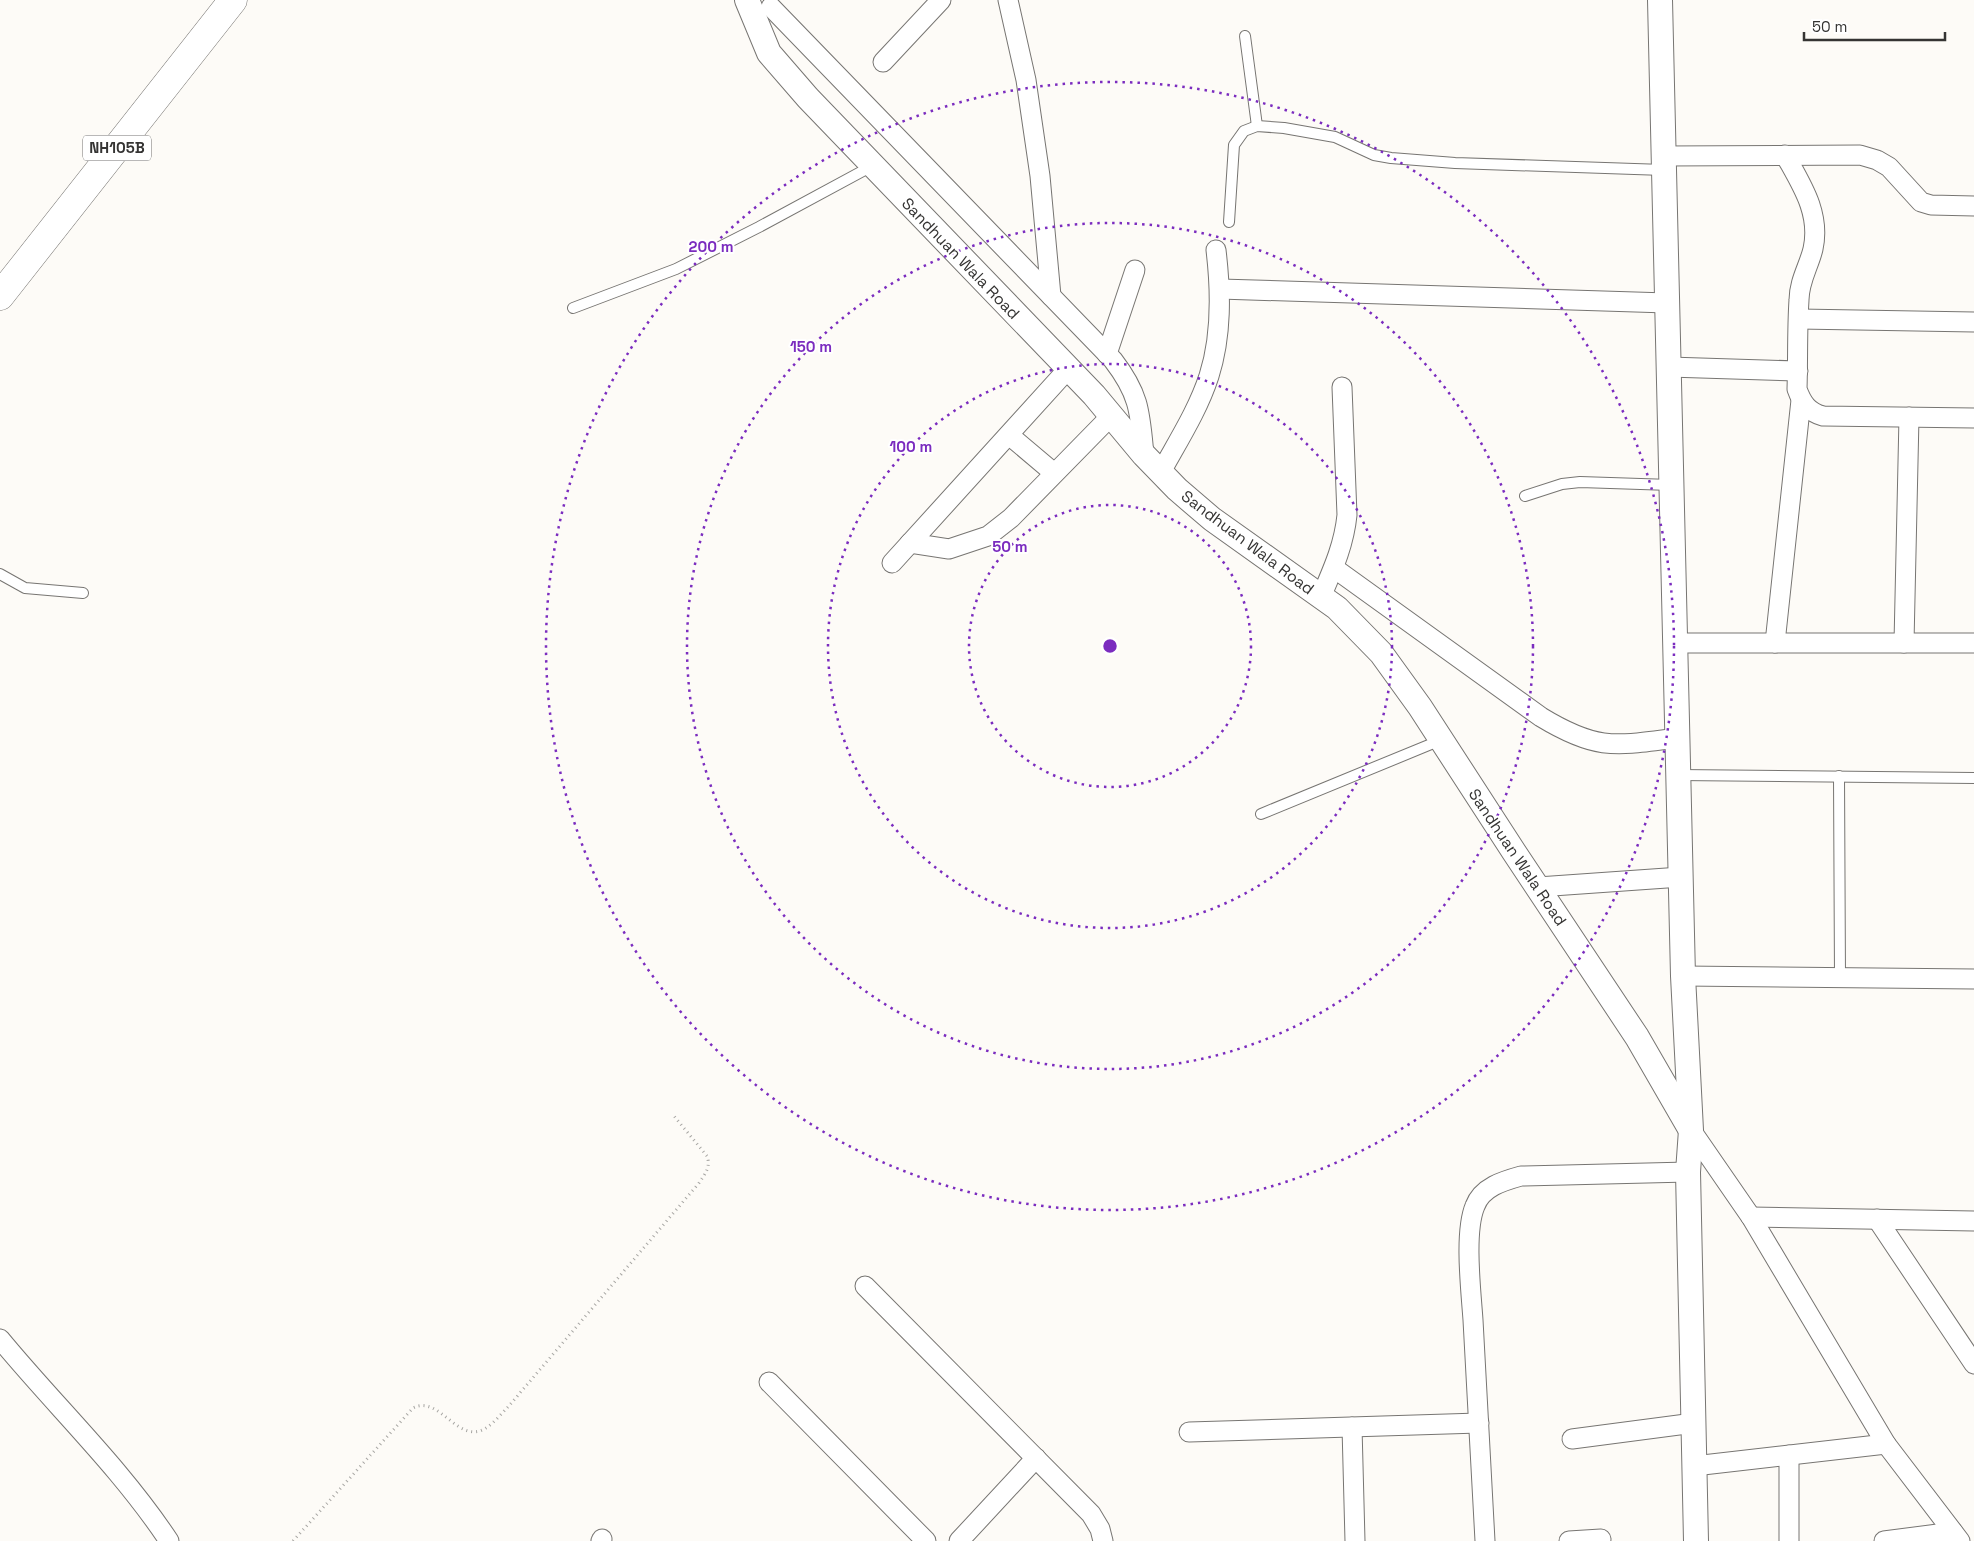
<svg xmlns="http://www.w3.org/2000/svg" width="1974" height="1541" font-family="'Space Grotesk',sans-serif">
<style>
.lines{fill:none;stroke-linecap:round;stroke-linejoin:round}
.service-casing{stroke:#777572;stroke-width:12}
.minor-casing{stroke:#777572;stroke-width:21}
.tertiary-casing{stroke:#777572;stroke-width:26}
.trunk-casing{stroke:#777572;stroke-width:29}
.path{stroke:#a7a6a3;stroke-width:3;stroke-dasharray:1 4;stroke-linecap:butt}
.service{stroke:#fff;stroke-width:10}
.minor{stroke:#fff;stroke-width:19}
.tertiary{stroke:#fff;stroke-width:24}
.trunk{stroke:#fff;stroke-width:28}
.ring{fill:none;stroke:#7b2cbf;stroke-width:2.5;stroke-dasharray:2.5 5}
.labels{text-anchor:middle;stroke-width:4;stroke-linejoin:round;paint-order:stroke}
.shield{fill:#fff;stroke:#727170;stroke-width:1}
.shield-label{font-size:15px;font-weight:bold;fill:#353433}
.street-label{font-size:16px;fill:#353433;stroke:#fff}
.centre{fill:#7b2cbf;stroke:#fff;stroke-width:2.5}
.ring-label{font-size:15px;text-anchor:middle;font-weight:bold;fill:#7b2cbf;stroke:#fff;stroke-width:4;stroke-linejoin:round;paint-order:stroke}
</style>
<rect width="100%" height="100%" fill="#fdfbf7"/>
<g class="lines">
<g class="service-casing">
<g id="service">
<polyline points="1245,36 1257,126"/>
<polyline points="1229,222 1234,145 1244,131 1257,126 1284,128 1335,137 1374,155 1391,158 1455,163 1664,170"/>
<polyline points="573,308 676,269 759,227 872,166"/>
<polyline points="1525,496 1562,484 1580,482 1671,485"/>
<polyline points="0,574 25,588 83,593"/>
<polyline points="1678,775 1974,778"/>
<polyline points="1839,776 1840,978"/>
<polyline points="1261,814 1441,740"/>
</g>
</g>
<g class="minor-casing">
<g id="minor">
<polyline points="1008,0 1026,80 1040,176 1051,296"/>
<path d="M 771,7 L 1113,360 C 1140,395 1140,413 1144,455"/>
<polyline points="883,62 941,0"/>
<path d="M 1785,155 C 1801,184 1821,213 1813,249 C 1809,266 1799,281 1799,300 C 1797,330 1798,360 1797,389 C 1802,403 1808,412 1823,416 L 1974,418"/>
<polyline points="1664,156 1860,155 1877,160 1889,167 1921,202 1931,205 1974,206"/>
<polyline points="1220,289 1667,303"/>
<polyline points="1799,319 1974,322"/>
<polyline points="1107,354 1135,270"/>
<polyline points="1669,367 1798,371"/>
<polyline points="1009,435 1054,473"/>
<path d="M 1161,472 C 1178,441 1198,410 1209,376 C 1222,335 1221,292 1216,250"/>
<polyline points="910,543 949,549 988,536 1011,518 1111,416"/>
<polyline points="892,563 1068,369"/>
<path d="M 1334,568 L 1541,717 C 1597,751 1615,746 1677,738"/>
<path d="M 1321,597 C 1333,569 1344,545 1347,515 L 1342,387"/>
<polyline points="1675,643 1974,643"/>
<polyline points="1775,643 1801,400"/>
<polyline points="1904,643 1909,417"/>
<polyline points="1538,887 1681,877"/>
<polyline points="1683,976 1974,979"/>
<polyline points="1691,1130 1751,1217 1886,1444 1960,1541"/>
<polyline points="1751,1217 1974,1221"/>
<polyline points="1877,1219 1974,1364"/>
<polyline points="865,1286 1091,1514 1100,1529 1103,1541"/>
<path d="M 0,1339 C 56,1407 120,1467 169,1541"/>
<polyline points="769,1382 926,1541"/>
<polyline points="1352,1427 1355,1541"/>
<polyline points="1189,1432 1479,1423"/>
<polyline points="1572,1439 1694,1423"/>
<polyline points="1694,1466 1886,1444"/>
<polyline points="601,1541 602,1539"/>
<polyline points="959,1541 1036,1458"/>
<path d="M 1485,1541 C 1481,1467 1477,1394 1473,1320 C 1471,1291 1464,1232 1475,1206 C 1482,1187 1503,1181 1521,1176 L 1688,1172"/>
<polyline points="1569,1541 1601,1539"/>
<polyline points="1789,1541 1789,1455"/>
<polyline points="1884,1541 1953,1532"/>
</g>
</g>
<g class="tertiary-casing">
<g id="tertiary">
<polyline points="747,0 769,53 808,98 1094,395 1144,455 1177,489 1212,519 1337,608 1381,653 1420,707 1514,852 1637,1037 1689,1127"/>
<polyline points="1660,0 1683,976 1691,1130 1688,1172 1696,1541"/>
</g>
</g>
<g class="trunk-casing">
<polyline id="trunk" points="0,296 233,0"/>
</g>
<path class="path" d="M 293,1541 L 413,1408 C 440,1394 458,1446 486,1428 C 494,1423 501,1414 508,1407 L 699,1183 C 705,1174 711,1167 707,1156 L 674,1116"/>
<use href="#service" class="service"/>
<use href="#minor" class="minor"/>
<use href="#tertiary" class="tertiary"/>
<use href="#trunk" class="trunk"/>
</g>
<g class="ring">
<circle cx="1110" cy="646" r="141"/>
<circle cx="1110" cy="646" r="282"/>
<circle cx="1110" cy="646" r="423"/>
<circle cx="1110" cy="646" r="564"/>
</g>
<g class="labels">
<rect class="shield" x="83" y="135.5" width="68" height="25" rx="4"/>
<g class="shield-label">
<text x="117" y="153">NH105B</text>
</g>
<g class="street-label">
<text transform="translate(961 258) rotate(46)" y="6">Sandhuan Wala Road</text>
<text transform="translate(1248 542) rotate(37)" y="6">Sandhuan Wala Road</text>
<text transform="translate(1518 857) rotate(56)" y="6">Sandhuan Wala Road</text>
</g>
</g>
<circle cx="1110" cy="646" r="8" class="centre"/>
<g class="ring-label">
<text x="711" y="252">200 m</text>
<text x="811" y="352">150 m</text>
<text x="911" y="452">100 m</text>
<text x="1010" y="552">50 m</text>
</g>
<path d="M1804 32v8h141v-8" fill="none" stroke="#353433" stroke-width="2.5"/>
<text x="1812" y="32" font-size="15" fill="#353433" stroke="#ffffff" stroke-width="4" paint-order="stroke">50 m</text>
</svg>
